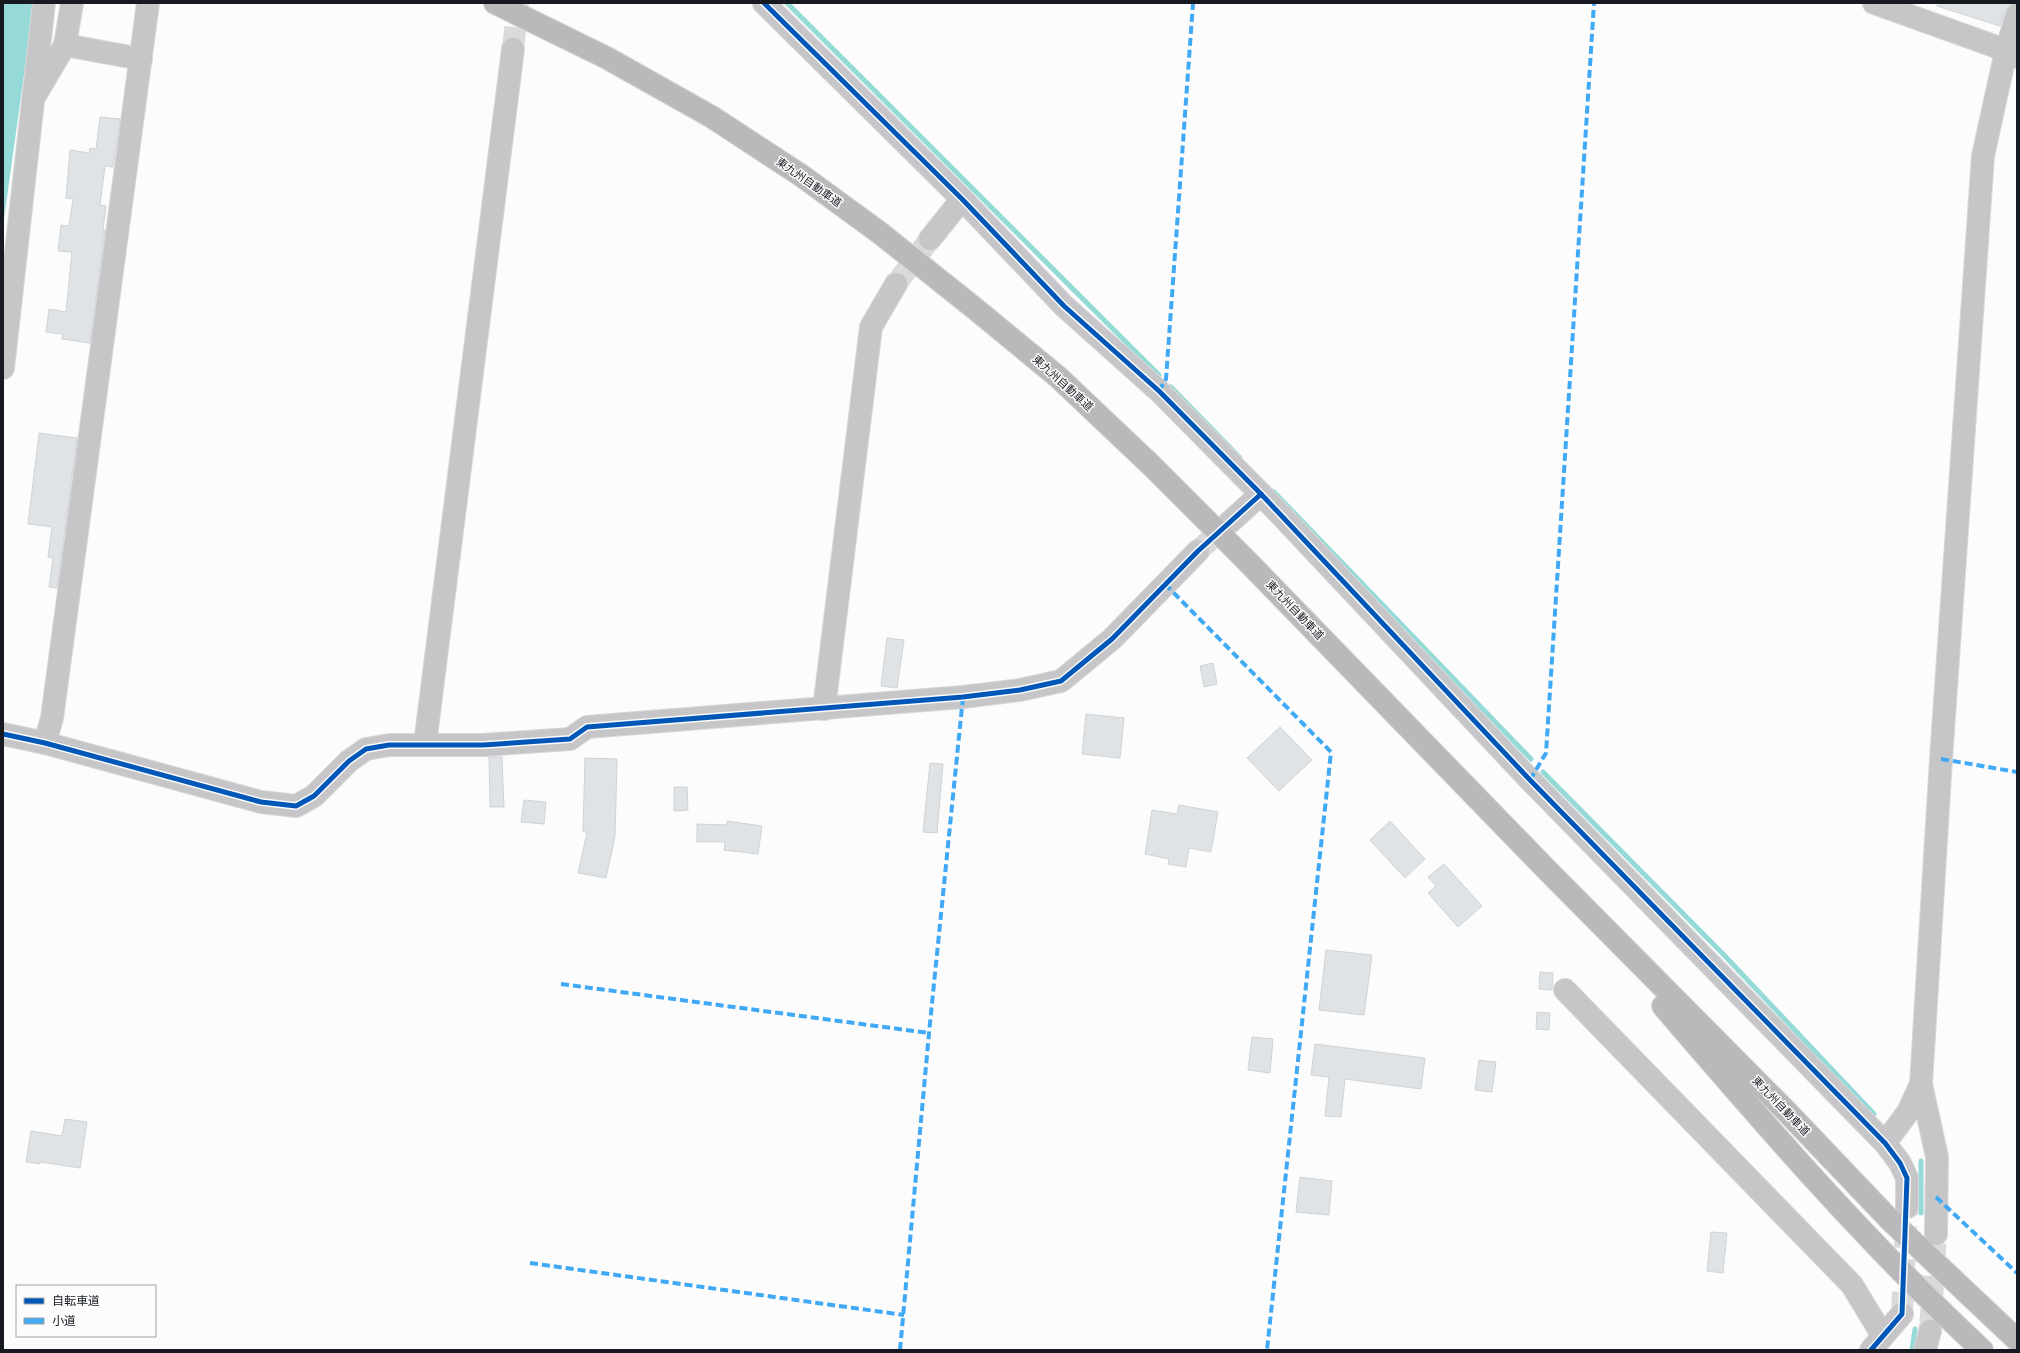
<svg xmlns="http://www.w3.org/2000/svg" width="2020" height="1353" font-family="'Fira Sans','Noto Sans JP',sans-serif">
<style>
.water{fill:#96dad7}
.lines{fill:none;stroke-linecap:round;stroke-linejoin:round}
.stream{stroke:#96dad7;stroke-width:5}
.building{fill:#dfe3e6;stroke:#cfd3d6}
.minor-tunnel{stroke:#dadadb;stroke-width:22;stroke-dasharray:22 11;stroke-linecap:butt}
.minor-casing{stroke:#d7d8d9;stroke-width:24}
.highway-casing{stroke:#d7d8d9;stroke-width:24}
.minor{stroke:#c6c5c7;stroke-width:22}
.highway{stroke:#b9b8bb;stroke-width:22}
.quiet{stroke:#3fa9f5;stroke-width:4;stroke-dasharray:8 4;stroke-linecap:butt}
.cycleway-casing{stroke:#fcfcfc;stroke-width:8}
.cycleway{stroke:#0057b8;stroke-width:5}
.labels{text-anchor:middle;stroke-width:3;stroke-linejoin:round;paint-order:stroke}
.street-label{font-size:11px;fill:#161a20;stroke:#fcfcfc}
</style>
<rect width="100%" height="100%" fill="#fcfcfc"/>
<polygon class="water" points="3,3 34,3 3,226"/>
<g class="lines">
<g class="stream">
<polyline points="787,3 1159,375"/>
<polyline points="1171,387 1240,458"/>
<polyline points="1274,492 1531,759"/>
<polyline points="1543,772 1724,955 1874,1114"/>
<polyline points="1921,1213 1921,1161"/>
<polyline points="1912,1350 1915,1329"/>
</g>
</g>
<g class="building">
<polygon points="1938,3 2014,3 2008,6 2005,11 2000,26 1937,6"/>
<polygon points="100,117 120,119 113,167 105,166 100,205 106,206 103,230 105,230 90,343 62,339 63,334 46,332 49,309 66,312 72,252 58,251 61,225 69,226 73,199 66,198 70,150 89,153 90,148 96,149"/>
<polygon points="39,433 77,438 57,588 49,587 53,558 48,557 52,527 28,524"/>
<polygon points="887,638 904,640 897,688 881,686"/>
<polygon points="1213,663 1217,684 1204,687 1200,666"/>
<polygon points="1086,714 1124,718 1120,758 1082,754"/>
<polygon points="1280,727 1312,760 1279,791 1247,758"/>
<polygon points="489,757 502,757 504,807 490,807"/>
<polygon points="585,758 617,759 615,837 606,878 578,873 587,832 583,832"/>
<polygon points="930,763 943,764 937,833 923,832"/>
<polygon points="674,787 687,787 688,810 674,811"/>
<polygon points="524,800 546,802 544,824 521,822"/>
<polygon points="1179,805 1218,812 1211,852 1189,848 1186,867 1168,864 1169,859 1145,854 1152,810 1177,814"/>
<polygon points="727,821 762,826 758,854 724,850 725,842 697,842 697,824 727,825"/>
<polygon points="1390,821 1425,859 1405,878 1370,840"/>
<polygon points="1444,864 1482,906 1458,927 1428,893 1436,886 1428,877"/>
<polygon points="1326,950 1372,955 1364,1015 1319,1010"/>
<polygon points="1540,972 1553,973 1552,990 1539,989"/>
<polygon points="1537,1012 1550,1013 1549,1030 1536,1029"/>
<polygon points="1252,1037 1273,1039 1270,1073 1248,1070"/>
<polygon points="1315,1044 1425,1058 1421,1089 1345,1079 1341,1117 1325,1116 1329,1077 1311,1075"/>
<polygon points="1479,1060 1496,1062 1492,1092 1475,1090"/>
<polygon points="65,1119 87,1122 80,1168 40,1162 40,1164 26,1162 31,1131 62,1136"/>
<polygon points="1300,1177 1332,1181 1329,1215 1296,1212"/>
<polygon points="1711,1232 1727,1233 1723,1273 1707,1271"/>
</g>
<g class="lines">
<g class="minor-tunnel">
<polyline points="513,49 518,3"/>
<polyline points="896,284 930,239"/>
<polyline points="1198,551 1230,522"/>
<polyline points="1902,1314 1907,1207"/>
<polyline points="1930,1331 1936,1234"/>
</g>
<g class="minor-casing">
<g id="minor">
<polyline points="764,3 962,199 1064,306 1159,391 1261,494 1530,780 1885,1143 1900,1163 1907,1178 1907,1207"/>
<polyline points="1874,3 1994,46 2017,57"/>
<polyline points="65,45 141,59"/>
<polyline points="36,94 65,45 72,3"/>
<polyline points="930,239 962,199"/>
<polyline points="3,368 44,3"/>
<polyline points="1230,522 1261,494"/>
<polyline points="824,709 871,327 896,284"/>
<polyline points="3,734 45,743 261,802 296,806 314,796 349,761 366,749 389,745 483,745 570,739 587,727 963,697 1020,690 1061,681 1112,639 1198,551"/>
<polyline points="45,743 52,718 148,3"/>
<polyline points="425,744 513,49"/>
<polyline points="1565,990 1852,1285 1883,1336"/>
<polyline points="1885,1143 1908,1112 1921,1084"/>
<polyline points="1936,1234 1937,1157 1921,1084 1941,759 1983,156 2006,51 2017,15"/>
<polyline points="1871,1350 1902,1314"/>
<polyline points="1925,1350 1930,1331"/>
</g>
</g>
<g class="highway-casing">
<g id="highway">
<polyline points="495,3 607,58 712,117 802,176 880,233 973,307 1058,377 1152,466 1244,558 1547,870 1789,1114 1890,1220 2017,1340"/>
<path d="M 1663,1006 C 1765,1125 1867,1243 1982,1350"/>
</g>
</g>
<use href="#minor" class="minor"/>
<use href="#highway" class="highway"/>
<g class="quiet">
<polyline points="1159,391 1166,379 1193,3"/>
<polyline points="1165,584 1331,752 1267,1350"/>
<polyline points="1941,759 2017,772"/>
<polyline points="1530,780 1546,753 1594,3"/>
<polyline points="561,984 929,1033"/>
<polyline points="1936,1197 2017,1273"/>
<polyline points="530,1263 904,1315"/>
<polyline points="900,1350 929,1033 963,697"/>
</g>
<g class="cycleway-casing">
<g id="cycleway">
<polyline points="764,3 962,199 1064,306 1159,391 1261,494 1530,780 1885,1143 1900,1163 1907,1178 1902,1314 1871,1350"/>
<polyline points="3,734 45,743 261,802 296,806 314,796 349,761 366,749 389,745 483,745 570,739 587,727 963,697 1020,690 1061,681 1112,639 1198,551 1261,494"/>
</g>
</g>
<use href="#cycleway" class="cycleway"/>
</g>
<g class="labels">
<g class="street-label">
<text transform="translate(809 182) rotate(35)" y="4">東九州自動車道</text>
<text transform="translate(1063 383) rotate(42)" y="4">東九州自動車道</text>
<text transform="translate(1295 610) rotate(46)" y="4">東九州自動車道</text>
<text transform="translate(1781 1106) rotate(46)" y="4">東九州自動車道</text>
</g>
</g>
<rect width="2020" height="1353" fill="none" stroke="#161a20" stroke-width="8"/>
<rect x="16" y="1285" width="140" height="52" fill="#fcfcfc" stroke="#a0a2a4"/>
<rect x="24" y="1298" width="20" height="6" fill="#0057b8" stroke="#a0a2a4"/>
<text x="52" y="1305" font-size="12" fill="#161a20">自転車道</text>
<rect x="24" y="1318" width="20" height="6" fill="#3fa9f5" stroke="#a0a2a4"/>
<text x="52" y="1325" font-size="12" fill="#161a20">小道</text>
</svg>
